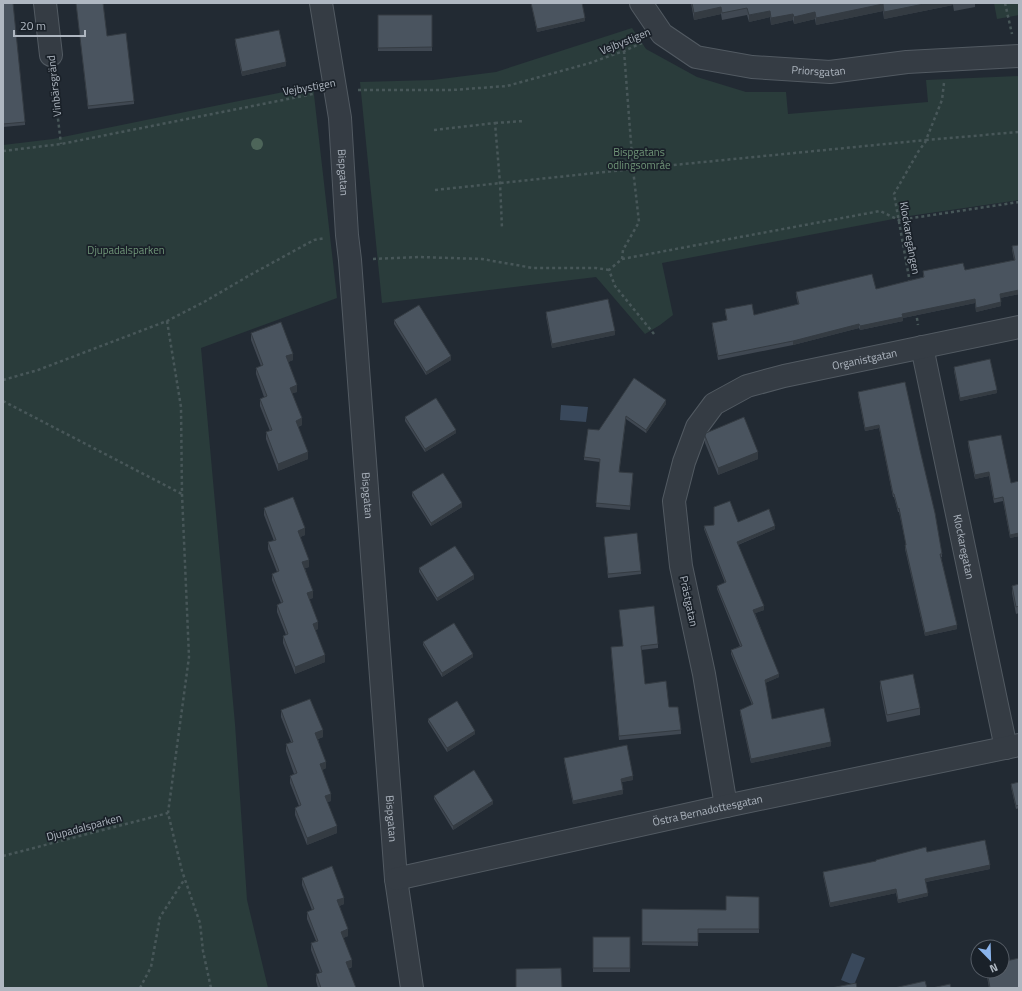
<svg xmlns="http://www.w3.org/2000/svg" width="1022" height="991" font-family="'Titillium Web',sans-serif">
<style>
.green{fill:#2a3c3b}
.water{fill:#39485b}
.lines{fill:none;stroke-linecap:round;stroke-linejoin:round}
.street-casing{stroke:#525a62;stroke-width:24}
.path{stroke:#485759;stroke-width:2.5;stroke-dasharray:3 3;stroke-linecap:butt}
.street{stroke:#353c44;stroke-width:22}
.tree{fill:#4d6559}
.wall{fill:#404852}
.shaded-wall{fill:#343b42}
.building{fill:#4a545f;stroke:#343b42}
.labels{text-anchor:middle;stroke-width:3.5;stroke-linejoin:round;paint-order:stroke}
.street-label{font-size:11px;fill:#afb7c1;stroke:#1a2129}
.park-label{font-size:11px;fill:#709578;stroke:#1a2129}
</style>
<rect width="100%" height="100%" fill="#222a33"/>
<g class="green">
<polygon points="994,3 1019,3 1019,15 997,19"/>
<polygon points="632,28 646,49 697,77 746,92 786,92 788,114 928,102 926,80 1019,76 1019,200 909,216 662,263 673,315 660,325 645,334 596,277 382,303 360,82 433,80 496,72"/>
<polygon points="313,86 337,298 201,348 235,724 247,900 268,988 3,988 3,145 53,139"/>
</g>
<g class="water">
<polygon points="561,405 588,407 586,422 560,420"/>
<polygon points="852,953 865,958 854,985 841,980"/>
</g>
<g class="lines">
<g class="street-casing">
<g id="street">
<polyline points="45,3 51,55"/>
<path id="s1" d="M 321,3 L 340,118 L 347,235 L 350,260 L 396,879 L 412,988"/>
<path id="s2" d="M 641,3 L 662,34 L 696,57 L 752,67 L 830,72 L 907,62 L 1019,56"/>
<path id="s3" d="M 922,347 L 1006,748"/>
<path id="s4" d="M 726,806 L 704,674 L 681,566 L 674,501 L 684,462 L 697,427 L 714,404 L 747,386 L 784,376 L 1019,327"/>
<path id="s5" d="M 396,879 L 726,806 L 1019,745"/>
</g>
</g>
<g class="path">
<polyline points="1005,3 1012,34"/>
<polyline points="624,51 633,169 639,222 623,250 622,259 609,270 615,286 654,334"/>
<polyline points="53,77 61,144"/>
<polyline points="944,83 942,100 926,140 1019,132"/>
<polyline points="358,90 452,90 507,86 590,63 624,51 642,43"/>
<polyline points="495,123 524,121"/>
<polyline points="434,130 495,123 500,183 502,228"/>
<polyline points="3,151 61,144 313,94"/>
<polyline points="435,190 633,169 926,140"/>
<polyline points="373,259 418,257 482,259 533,268 596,268 609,270"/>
<polyline points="622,259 880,211 899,220 1019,202"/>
<polyline points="910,283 894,194 918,152 926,141"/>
<polyline points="916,312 918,325"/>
<polyline points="167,321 181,407 182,494 189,657 168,813 182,871 200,923 203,951 211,988"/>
<polyline points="3,380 38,370 167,321 204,302 250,275 314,240 325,238"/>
<polyline points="3,401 182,494"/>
<polyline points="3,856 168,813"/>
<polyline points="140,988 151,967 160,917 184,880"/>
</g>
<use href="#street" class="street"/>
</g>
<circle class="tree" cx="257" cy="144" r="6"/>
<g class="wall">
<polygon points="3,3 25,122 25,125 3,127"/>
<polygon points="76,3 103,3 107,36 134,101 134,104 88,109"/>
<polygon points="531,3 582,3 585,21 537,32"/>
<polygon points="691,3 975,3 975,7 954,11 953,5 884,19 883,11 816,25 815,19 794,24 793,20 771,25 770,17 749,22 747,15 722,20 721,14 694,20"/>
<rect x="378" y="15" width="54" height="36"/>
<polygon points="235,39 286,66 242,76 235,43"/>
<polygon points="1019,245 1019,294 1000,298 1001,306 976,312 975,303 903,318 903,321 860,330 859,328 793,345 718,360 712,327 712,323 727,320 725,313 725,309 754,315 798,304 796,296 796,292 876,289 923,277 923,271 965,270 1014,260 1012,250 1012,246"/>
<polygon points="546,312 615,335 552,348 546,316"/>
<polygon points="394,320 451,360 426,375 394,324"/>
<polygon points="251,333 293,360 288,362 297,392 292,393 302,425 298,427 308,459 278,471 266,439 266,432 270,431 260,406 260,399 264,397 256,374 256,368 261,366 251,340"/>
<polygon points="954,367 997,393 960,401 954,371"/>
<polygon points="634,378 666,404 646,433 626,419 619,472 633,477 630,510 596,507 600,462 584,460 584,457"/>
<polygon points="905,382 942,554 942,557 941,557 957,629 925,636 905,549 905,545 906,545 899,512 898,512 894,497 893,497 879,428 865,431 858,395 858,392"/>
<polygon points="405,417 456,433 425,452 405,421"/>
<polygon points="705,436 758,459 718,475 705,443"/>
<polygon points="968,441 1011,483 1019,481 1019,536 1010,538 1003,501 994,503 989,476 975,479 968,445"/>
<polygon points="412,492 462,507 431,526 412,496"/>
<polygon points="264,508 305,535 300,537 309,567 305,568 313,598 309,599 318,629 315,630 325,662 295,674 283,643 283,636 286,635 277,612 277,605 281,603 272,580 272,574 277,572 268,549 268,542 274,541 264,515"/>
<polygon points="738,522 775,529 738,545 764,610 755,613 779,677 765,683 772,719 831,746 751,763 740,713 740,710 752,705 731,654 731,650 740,646 717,589 717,586 725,583 704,529 704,526"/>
<polygon points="604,537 641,571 641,574 608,578"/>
<polygon points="419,568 474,579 437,601 419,572"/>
<polygon points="1019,584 1019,613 1016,614 1012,593 1012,586"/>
<polygon points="619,610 658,644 658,648 641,650 645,684 669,707 681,730 681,734 619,740 611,651 611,647 623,646"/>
<polygon points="423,642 473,657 442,677 423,645"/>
<polygon points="880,681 920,708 920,715 887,722 880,688"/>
<polygon points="281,710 323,737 318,739 326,768 322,770 331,801 327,802 337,833 307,845 295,815 295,808 299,806 290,783 290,776 294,774 286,751 286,744 291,742 281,717"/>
<polygon points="428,719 475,734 447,752 428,722"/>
<polygon points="564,758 633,780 622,782 623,794 573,804 564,761"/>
<polygon points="1019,782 1019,808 1016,809 1011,787 1011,784"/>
<polygon points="434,796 493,804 453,830 434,799"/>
<polygon points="927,852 990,869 926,882 928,896 898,903 896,893 830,907 823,875 823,872"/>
<polygon points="302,878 344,904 339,906 348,936 343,938 352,967 348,969 356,988 318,988 316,981 316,974 320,973 311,950 311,943 316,941 307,919 307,912 312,910 302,885"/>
<polygon points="759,897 759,933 698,933 698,946 642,945 642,909 726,910"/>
<rect x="593" y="937" width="37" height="35"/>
<polygon points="986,971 1002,971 1019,988 989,988"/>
</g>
<g class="shaded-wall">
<polygon points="929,3 953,3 953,5 884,19 884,12"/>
<polygon points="883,4 883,11 816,25 816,18"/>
<polygon points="721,7 721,14 694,20 694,13"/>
<polygon points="770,11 770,17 749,22 749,15"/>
<polygon points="815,12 815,19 794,24 794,17"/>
<polygon points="793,14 793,20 771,25 771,18"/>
<polygon points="585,18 585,21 537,32 537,29"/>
<polygon points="286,62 286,66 242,76 242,72"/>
<polygon points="1019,290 1019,294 1000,298 1000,294"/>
<polygon points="975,299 975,303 903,318 903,321 860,330 860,326 902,314"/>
<polygon points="1001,302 1001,306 976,312 976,308"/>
<polygon points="859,324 859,328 793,345 793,341"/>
<polygon points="615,331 615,335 552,348 552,344"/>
<polygon points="293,354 293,360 286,363 286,356"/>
<polygon points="451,356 451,360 426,375 426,372"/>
<polygon points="297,385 297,392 290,394 290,388"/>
<polygon points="997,390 997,393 960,401 960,398"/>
<polygon points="666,400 666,404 646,433 646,430"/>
<polygon points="626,416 626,419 619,475 619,472"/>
<polygon points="302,418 302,425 296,427 296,421"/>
<polygon points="879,425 879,428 865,431 865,428"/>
<polygon points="456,430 456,433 425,452 425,449"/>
<polygon points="308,452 308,459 278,471 278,464"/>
<polygon points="758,452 758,459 718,475 718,468"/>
<polygon points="989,472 989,476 975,479 975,475"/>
<polygon points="462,503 462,507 431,526 431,523"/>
<polygon points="775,526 775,529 737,545 737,542"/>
<polygon points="305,528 305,535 298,538 298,531"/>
<polygon points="1019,533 1019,536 1010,538 1010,535"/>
<polygon points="309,560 309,567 302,569 302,562"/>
<polygon points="474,575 474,579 437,601 437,598"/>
<polygon points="313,591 313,598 307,600 307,593"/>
<polygon points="764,606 764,610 753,614 753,610"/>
<polygon points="318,622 318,629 313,631 313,624"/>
<polygon points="957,625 957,629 925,636 925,633"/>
<polygon points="473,654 473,657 442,677 442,673"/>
<polygon points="325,655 325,662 295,674 295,667"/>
<polygon points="779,674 779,677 765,683 765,680"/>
<polygon points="323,730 323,737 315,740 315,733"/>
<polygon points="475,731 475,734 447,752 447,748"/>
<polygon points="831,742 831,746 751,763 751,759"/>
<polygon points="326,762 326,768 320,771 320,764"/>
<polygon points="633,776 633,780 621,782 621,779"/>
<polygon points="623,790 623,794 573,804 573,801"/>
<polygon points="331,794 331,801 325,803 325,796"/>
<polygon points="493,801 493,804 453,830 453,826"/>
<polygon points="337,826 337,833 307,845 307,838"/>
<polygon points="990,865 990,869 925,882 925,879"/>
<polygon points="896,889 896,893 830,907 830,903"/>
<polygon points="928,893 928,896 898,903 898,900"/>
<polygon points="344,898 344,904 337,907 337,900"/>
<polygon points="348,929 348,936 341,939 341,932"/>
<polygon points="352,960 352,967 346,969 346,962"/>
</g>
<g class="building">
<polygon points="3,3 13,3 25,122 3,124"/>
<polygon points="76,3 103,3 107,36 126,33 134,101 88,106"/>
<polygon points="531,3 582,3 585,18 537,29"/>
<polygon points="692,3 929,3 884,12 883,4 816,18 815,12 794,17 793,14 771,18 770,11 749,15 747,8 722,13 721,7 694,13"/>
<polygon points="378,15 432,15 432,47 378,48"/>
<polygon points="279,30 286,62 242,72 235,39"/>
<polygon points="1019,245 1019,290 1000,294 1001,302 976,308 975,299 902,314 903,317 860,326 859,324 793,341 718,356 712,323 727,320 725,309 752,304 754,315 799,304 796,292 872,274 876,289 924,277 923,271 963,263 965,270 1015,260 1012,246"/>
<polygon points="608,299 615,331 552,344 546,312"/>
<polygon points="419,305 451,356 426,372 394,320"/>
<polygon points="281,322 293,354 286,356 297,385 290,388 302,418 296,421 308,452 278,464 266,432 272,430 260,399 267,396 256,368 263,365 251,333"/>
<polygon points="990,359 997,390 960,398 954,367"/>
<polygon points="634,378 666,400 646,430 626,416 619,472 633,473 630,506 596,503 600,459 584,457 588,429 599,430"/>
<polygon points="905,382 920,450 935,513 942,554 940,554 957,625 925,633 905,545 906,545 899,508 898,509 894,494 893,494 879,425 865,428 858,392"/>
<polygon points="436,398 456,430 425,449 405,417"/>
<polygon points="744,417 758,452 718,468 705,436 706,433"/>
<polygon points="1001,435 1011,483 1019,481 1019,533 1010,535 1003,497 994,499 989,472 975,475 968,441"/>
<polygon points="443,473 462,503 431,523 412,492"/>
<polygon points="293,497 305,528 298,531 309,560 302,562 313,591 307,593 318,622 313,624 325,655 295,667 283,636 288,634 277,605 283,602 272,574 279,571 268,542 276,540 264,508"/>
<polygon points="730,501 738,522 769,509 775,526 737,542 764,606 753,610 779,674 765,680 772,719 824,708 831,742 751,759 740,710 753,704 731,650 742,646 717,586 726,582 704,526 714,525 714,507"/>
<polygon points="637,533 641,571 608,574 604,537"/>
<polygon points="455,546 474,575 437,598 419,568"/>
<polygon points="1019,584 1019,606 1016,607 1012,586"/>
<polygon points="654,606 658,644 641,646 645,684 666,681 669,707 678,707 681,730 619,736 611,647 623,646 619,610"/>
<polygon points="454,623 473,654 442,673 423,642"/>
<polygon points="913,674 920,708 887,715 880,681"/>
<polygon points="310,699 323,730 315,733 326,762 320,764 331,794 325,796 337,826 307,838 295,808 301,805 290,776 297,773 286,744 293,742 281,710"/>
<polygon points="457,701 475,731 447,748 428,719"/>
<polygon points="627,745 633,776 621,779 623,790 573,801 564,758"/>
<polygon points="474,770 493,801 453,826 434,796"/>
<polygon points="1019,782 1019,805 1016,806 1011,784"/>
<polygon points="985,840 990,865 925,879 928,893 898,900 896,889 830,903 823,872 876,861 876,860 926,847 927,852"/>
<polygon points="332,866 344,898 337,900 348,929 341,932 352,960 346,962 356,988 321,988 316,974 322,972 311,943 318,941 307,912 314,909 302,878"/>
<polygon points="726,896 759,897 759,929 698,929 698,942 642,942 642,909 726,910"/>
<rect x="593" y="937" width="37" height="31"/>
<polygon points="1019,958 1019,988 990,988 987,971 1002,971 1002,962"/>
<polygon points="561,968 562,988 516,988 516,969"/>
<polygon points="925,981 927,988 894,988"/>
<polygon points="856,983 857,988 831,988"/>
<polygon points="950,984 951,988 932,988"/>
</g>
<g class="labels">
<g class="street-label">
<text transform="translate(625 41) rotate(-22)" y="4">Vejbystigen</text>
<text dy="4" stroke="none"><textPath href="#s2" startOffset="202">Priorsgatan</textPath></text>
<text transform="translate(54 86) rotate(-96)" y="4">Vinbärsgränd</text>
<text transform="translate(309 87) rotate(-10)" y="4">Vejbystigen</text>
<text dy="4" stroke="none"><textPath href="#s1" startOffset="171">Bispgatan</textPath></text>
<text transform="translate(910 238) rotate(80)" y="4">Klockaregången</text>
<text dy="4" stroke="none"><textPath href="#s4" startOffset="574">Organistgatan</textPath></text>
<text dy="4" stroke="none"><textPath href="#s1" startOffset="495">Bispgatan</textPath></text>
<text dy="4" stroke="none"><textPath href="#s3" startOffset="204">Klockaregatan</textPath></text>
<text transform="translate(689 601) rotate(78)" y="4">Prästgatan</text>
<text dy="4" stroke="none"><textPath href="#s5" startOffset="319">Östra Bernadottesgatan</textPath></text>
<text dy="4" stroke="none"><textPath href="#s1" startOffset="819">Bispgatan</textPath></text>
<text transform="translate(84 827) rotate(-15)" y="4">Djupadalsparken</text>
</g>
<g class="park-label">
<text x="639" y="156">Bispgatans<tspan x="639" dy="13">odlingsområe</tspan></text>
<text x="126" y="254">Djupadalsparken</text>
</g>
</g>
<rect width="1022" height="991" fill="none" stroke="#afb7c1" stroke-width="8"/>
<g transform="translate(990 959) rotate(157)"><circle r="19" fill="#1a2129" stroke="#565d66"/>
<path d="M0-3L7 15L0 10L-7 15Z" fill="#8ab3eb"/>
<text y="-6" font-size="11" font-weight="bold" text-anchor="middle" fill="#afb7c1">N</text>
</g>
<path d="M14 30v6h71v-6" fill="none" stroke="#afb7c1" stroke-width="2"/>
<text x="20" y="30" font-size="12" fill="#afb7c1" stroke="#1a2129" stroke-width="3" paint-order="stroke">20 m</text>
</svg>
